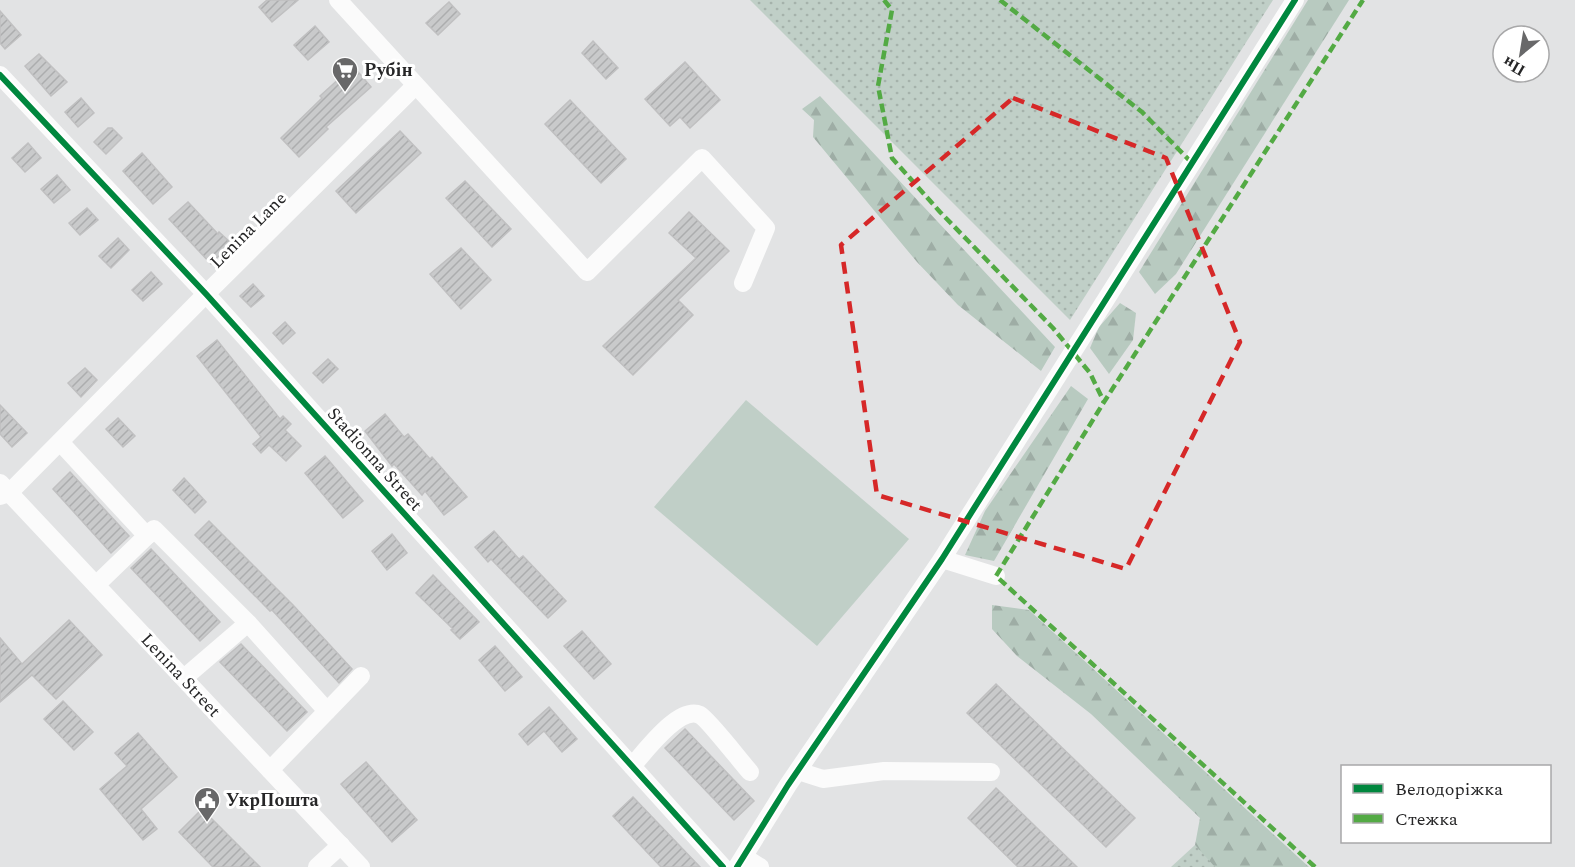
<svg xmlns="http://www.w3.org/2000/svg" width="1575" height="867" font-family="Spectral,serif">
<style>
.green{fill:url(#green-dots)}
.forest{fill:url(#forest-firs)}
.pitch{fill:#c0cfc7}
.building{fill:url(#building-hatch);stroke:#c0c0c1;stroke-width:1.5}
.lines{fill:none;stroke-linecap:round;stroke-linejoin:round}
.minor{stroke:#fbfbfb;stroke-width:18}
.quiet{stroke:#53aa44;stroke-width:4.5;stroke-dasharray:9 4.5;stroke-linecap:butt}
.cycleway-casing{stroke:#fff;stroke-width:10}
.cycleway{stroke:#00873e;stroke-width:6}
.marked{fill:none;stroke:#d62828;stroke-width:4.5;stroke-dasharray:12 8;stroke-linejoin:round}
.labels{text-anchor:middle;stroke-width:6;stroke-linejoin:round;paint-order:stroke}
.poi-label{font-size:18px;font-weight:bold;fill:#262627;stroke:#fff;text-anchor:start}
.street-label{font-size:18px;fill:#262627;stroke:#fff}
</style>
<defs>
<pattern id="green-dots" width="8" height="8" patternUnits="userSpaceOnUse" patternTransform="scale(1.5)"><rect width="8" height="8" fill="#c0cfc7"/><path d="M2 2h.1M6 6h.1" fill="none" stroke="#a5b2ab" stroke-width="1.8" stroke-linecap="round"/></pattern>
<pattern id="forest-firs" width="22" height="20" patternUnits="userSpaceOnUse" patternTransform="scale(1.5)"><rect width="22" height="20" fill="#b8cac0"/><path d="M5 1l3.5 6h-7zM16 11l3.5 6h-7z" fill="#9eada5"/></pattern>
<pattern id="building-hatch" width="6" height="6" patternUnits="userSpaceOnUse" patternTransform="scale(1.5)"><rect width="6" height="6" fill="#c9cacb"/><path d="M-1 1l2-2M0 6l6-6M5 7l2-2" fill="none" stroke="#acadae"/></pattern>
</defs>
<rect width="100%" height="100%" fill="#e2e3e4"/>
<g class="green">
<polygon points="750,0 1273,0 1070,320"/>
<polygon points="1195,845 1220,867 1171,867"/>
</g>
<g class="forest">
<polygon points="1308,0 1349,0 1176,274 1155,294 1139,272"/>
<polygon points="820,96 1055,347 1041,371 958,305 917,262 813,137 814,120 802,109"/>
<polygon points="1120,303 1136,313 1133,340 1109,374 1090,348 1099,327"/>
<polygon points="1071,386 1088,399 994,561 965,555 985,511"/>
<polygon points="992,605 1029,610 1309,867 1215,867 1195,845 1200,818 1091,714 1017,656 992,629"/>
</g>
<polygon class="pitch" points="746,400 909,539 817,646 654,507"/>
<g class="building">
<polygon points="267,0 298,0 272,22 259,7"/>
<polygon points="449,2 460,14 438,35 426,23"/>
<polygon points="0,11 21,35 5,49 0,43"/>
<polygon points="315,26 329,42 308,60 294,45"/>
<polygon points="593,41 618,68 606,79 582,53"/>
<polygon points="39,54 67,82 51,96 25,66"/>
<polygon points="685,62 720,100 690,128 680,117 670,126 645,99"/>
<polygon points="353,66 371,87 326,127 328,129 299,157 281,138 322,98 320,96"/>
<polygon points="81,98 94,113 78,127 65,112"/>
<polygon points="570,100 626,159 601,183 545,124"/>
<polygon points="108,128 112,128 122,138 106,154 94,142"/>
<polygon points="400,131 421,153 356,213 336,191"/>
<polygon points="28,143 41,158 25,172 12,158"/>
<polygon points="142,153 172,187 153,204 123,171"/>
<polygon points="57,175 70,190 54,203 41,189"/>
<polygon points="465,181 511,229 492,247 446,198"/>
<polygon points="188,202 218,234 219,232 231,243 211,264 169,219"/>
<polygon points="87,208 98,220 80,235 69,223"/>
<polygon points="689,212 729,251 678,300 693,315 633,375 603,346 696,258 669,233"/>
<polygon points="118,238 129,250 111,268 99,256"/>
<polygon points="461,248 491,280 461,309 430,274"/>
<polygon points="151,272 162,284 143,301 132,290"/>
<polygon points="253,284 264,296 251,307 240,296"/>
<polygon points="285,322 295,333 283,344 273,333"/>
<polygon points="217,340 280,419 283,416 291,424 285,430 301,446 286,461 269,445 261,453 253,444 261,437 197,356"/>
<polygon points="328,359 338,369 323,383 313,373"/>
<polygon points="85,368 97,380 81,397 68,383"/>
<polygon points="0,405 27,433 12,447 0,434"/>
<polygon points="385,414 404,437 408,434 430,459 432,457 467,497 444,515 425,491 422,495 394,464 392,466 365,431"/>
<polygon points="118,418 135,436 123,447 106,429"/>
<polygon points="325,456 363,501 343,518 305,473"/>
<polygon points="70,472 129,536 111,553 53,489"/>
<polygon points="184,478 206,502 195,513 173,490"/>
<polygon points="209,521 293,605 352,669 339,683 272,610 270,611 195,535"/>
<polygon points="494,531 519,559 523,556 566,601 548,618 491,559 488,562 475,547"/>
<polygon points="392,534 407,553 387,570 372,551"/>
<polygon points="151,549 220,622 200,641 131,568"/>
<polygon points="433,575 479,622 460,639 451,630 453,629 416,593"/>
<polygon points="69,620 102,655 56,699 32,675 0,702 0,638 22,664"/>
<polygon points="582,631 611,664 594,679 564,646"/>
<polygon points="241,644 307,712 287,731 220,662"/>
<polygon points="495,646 522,677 505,691 479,660"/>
<polygon points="996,684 1135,818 1106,847 967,713"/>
<polygon points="63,701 93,732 74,750 44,719"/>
<polygon points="549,707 577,739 562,752 544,731 528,745 519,734"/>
<polygon points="685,729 754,801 734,820 665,748"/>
<polygon points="138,733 177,777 141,809 157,829 143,840 100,789 127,766 115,753"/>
<polygon points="366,762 417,820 392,842 341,784"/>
<polygon points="996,788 1077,867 1018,867 968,818"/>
<polygon points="633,797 700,867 661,867 613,816"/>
<polygon points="202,809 260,867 213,867 179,832"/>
</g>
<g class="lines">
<g class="minor">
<polyline points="338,0 587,272 702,158 766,228 743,283"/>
<polyline points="0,75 206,294 723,867"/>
<polyline points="60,442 147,536"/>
<polyline points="0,483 361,867"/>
<polyline points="0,496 9,493 206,294 415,86"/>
<polyline points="942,559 996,576"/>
<polyline points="96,585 154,529 248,623 327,711"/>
<polyline points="184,678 248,623"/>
<path d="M 632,766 C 645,752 679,705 700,715 C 708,719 741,762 750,772"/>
<polyline points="270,770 361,676"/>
<polyline points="798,771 823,779 884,771 991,772"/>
<polyline points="744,857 760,867"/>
<polyline points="317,867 341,845"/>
<polyline points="737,867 788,785 942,559 1295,0"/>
</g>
<g class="quiet">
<polyline points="884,0 892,10 878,86 892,158 940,212 1053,328 1090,373 1104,402"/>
<polyline points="1000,0 1142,112 1192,163"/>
<polyline points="1315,867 996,576 1104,402 1363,0"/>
</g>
<g class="cycleway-casing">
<g id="cycleway">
<polyline points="0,75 206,294 723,867"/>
<polyline points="737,867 788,785 942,559 1295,0"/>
</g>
</g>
<use href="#cycleway" class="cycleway"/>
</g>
<path class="marked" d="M 1013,98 L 1166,158 L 1240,342 L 1126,569 L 877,495 L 841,245 Z"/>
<defs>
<g id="supermarket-pin" transform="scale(1.35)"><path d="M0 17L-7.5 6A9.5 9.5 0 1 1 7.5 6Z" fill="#686869" stroke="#fff"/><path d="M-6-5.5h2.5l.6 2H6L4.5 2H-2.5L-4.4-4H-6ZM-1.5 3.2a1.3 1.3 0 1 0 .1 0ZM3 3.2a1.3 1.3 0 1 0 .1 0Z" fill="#fff"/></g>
<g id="civic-pin" transform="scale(1.35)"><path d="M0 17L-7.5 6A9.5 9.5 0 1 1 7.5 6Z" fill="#686869" stroke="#fff"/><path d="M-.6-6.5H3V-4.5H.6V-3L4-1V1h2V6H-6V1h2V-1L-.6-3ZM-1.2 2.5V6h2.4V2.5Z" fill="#fff"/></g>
</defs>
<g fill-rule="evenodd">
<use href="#supermarket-pin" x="345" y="70"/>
<use href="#civic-pin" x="207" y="800"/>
</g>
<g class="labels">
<g class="poi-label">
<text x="364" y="76">Рубін</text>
<text x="226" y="806">УкрПошта</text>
</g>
<g class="street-label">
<text transform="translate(248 230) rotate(-45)" y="6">Lenina Lane</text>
<text transform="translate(375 459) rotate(48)" y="6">Stadionna Street</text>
<text transform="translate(181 675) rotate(47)" y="6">Lenina Street</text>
</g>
</g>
<rect x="1341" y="765" width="210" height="78" fill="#ffffff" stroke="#a8a8a9" stroke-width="1.5"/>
<rect x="1353" y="784" width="30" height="9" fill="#00873e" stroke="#a8a8a9" stroke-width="1.5"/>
<text x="1395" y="795" font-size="18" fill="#262627">Велодоріжка</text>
<rect x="1353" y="814" width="30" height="9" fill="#53aa44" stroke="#a8a8a9" stroke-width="1.5"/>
<text x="1395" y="825" font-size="18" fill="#262627">Стежка</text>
<g transform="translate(1521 54) rotate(210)"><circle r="28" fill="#ffffff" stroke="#a8a8a9" stroke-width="1.5"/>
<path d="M0-4.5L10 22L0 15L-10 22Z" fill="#686869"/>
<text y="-9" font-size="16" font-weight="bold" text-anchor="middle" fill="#262627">Пн</text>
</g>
</svg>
